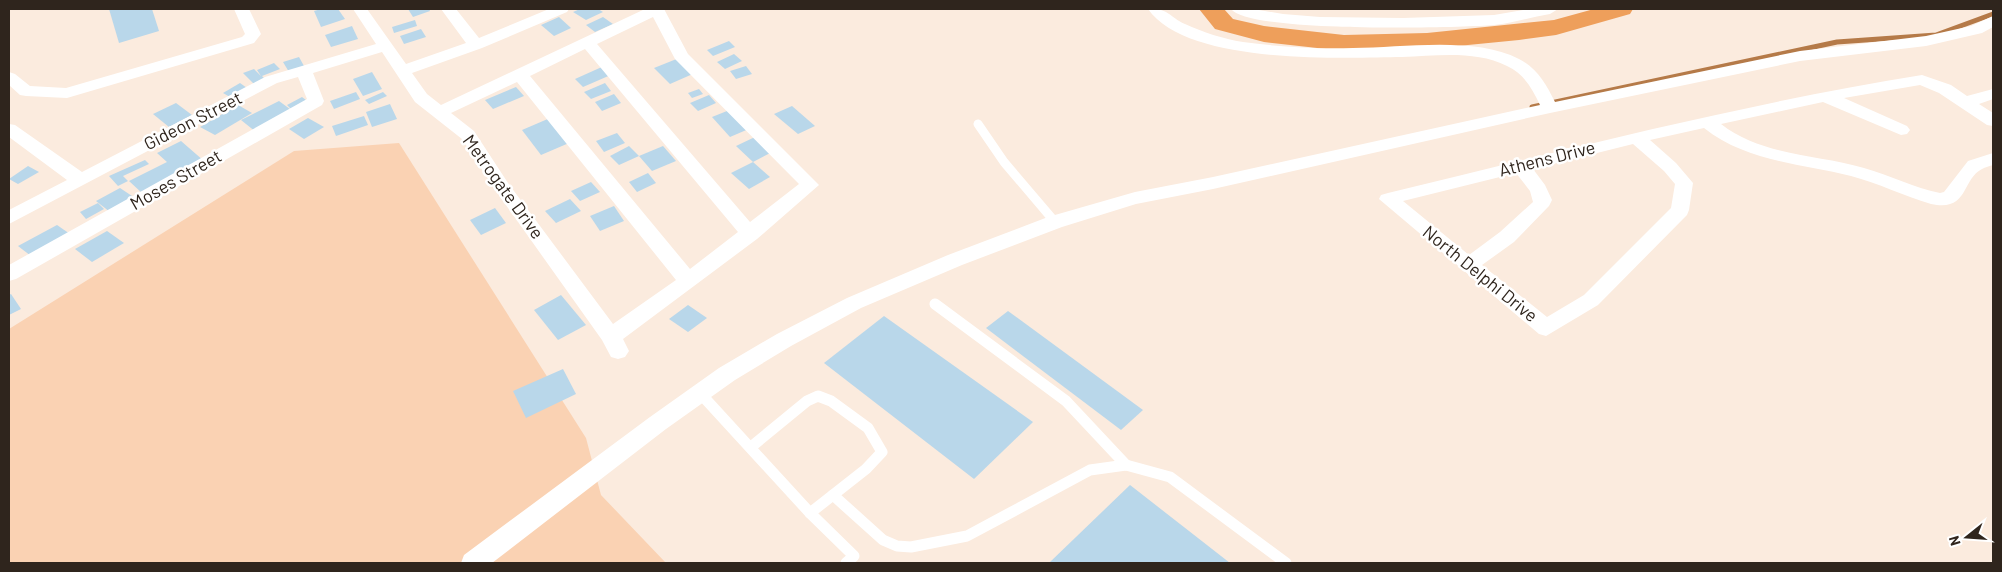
<svg xmlns="http://www.w3.org/2000/svg" width="2002" height="572" font-family="Barlow,sans-serif">
<style>
.green{fill:#fad2b3}
.lines{fill:none;stroke-linecap:round;stroke-linejoin:round}
.stream{stroke:#b57a48;stroke-width:5}
.river{fill:#ee9f5b;fill-rule:evenodd}
.building{fill:#b9d7ea}
.lane-far1{stroke:#fff;stroke-width:9}
.lane{stroke:#fff;stroke-width:11}
.street{fill:#fff;fill-rule:evenodd}
.labels{text-anchor:middle;stroke-width:5;stroke-linejoin:round;paint-order:stroke}
.street-label{font-size:18px;fill:#2f251d;stroke:#fff}
</style>
<rect width="100%" height="100%" fill="#fbebde"/>
<polygon class="green" points="399,143 586,438 601,495 666,563 9,563 9,329 294,151"/>
<g class="lines">
<polyline class="stream" points="1532,107 1837,42 1936,35 1993,14"/>
<polygon class="river" points="1199,9 1224,9 1233,19 1264,26 1344,35 1427,33 1554,20 1594,9 1633,9 1630,14 1556,35 1519,40 1427,49 1344,51 1264,42 1215,29"/>
</g>
<g class="building">
<polygon points="109,9 152,9 159,31 119,43"/>
<polygon points="321,9 338,9 345,19 321,27 314,11"/>
<polygon points="408,9 429,9 430,11 413,17"/>
<polygon points="580,9 598,9 603,12 586,20 573,12"/>
<polygon points="559,17 571,28 554,36 541,25"/>
<polygon points="603,17 613,24 595,32 586,25"/>
<polygon points="415,20 417,26 394,33 392,27"/>
<polygon points="352,26 358,39 331,47 325,35"/>
<polygon points="421,29 426,37 404,44 400,36"/>
<polygon points="729,41 735,47 713,56 707,50"/>
<polygon points="734,54 742,61 725,69 717,62"/>
<polygon points="299,57 304,66 289,72 283,62"/>
<polygon points="679,58 695,73 670,84 654,68"/>
<polygon points="274,63 280,69 262,76 265,79 254,84 243,73 254,69 261,76 257,70"/>
<polygon points="604,66 613,74 583,87 575,79"/>
<polygon points="746,66 752,74 736,79 730,71"/>
<polygon points="372,72 382,89 363,96 353,79"/>
<polygon points="240,83 247,88 230,97 223,93"/>
<polygon points="605,83 611,91 591,99 584,92"/>
<polygon points="516,87 524,96 493,109 485,100"/>
<polygon points="699,89 703,94 692,98 688,93"/>
<polygon points="356,92 360,99 334,109 330,101"/>
<polygon points="383,92 387,96 369,104 365,100"/>
<polygon points="614,94 621,103 602,111 595,102"/>
<polygon points="709,95 716,103 698,111 690,103"/>
<polygon points="302,97 310,103 294,112 256,132 241,120 279,101 294,112 287,105"/>
<polygon points="176,103 192,115 169,127 153,114"/>
<polygon points="390,104 397,119 372,127 366,112"/>
<polygon points="238,105 252,113 215,135 200,127"/>
<polygon points="792,106 815,126 798,134 774,114"/>
<polygon points="732,109 751,128 730,137 712,117"/>
<polygon points="364,116 368,125 336,136 332,126"/>
<polygon points="308,118 324,127 304,139 289,129"/>
<polygon points="550,118 569,143 541,155 522,130"/>
<polygon points="617,133 625,143 604,152 596,141"/>
<polygon points="757,136 774,151 753,162 736,146"/>
<polygon points="181,141 204,161 142,193 129,181 167,162 157,153"/>
<polygon points="629,146 639,156 619,165 610,156"/>
<polygon points="663,146 676,161 652,171 639,156"/>
<polygon points="145,160 149,164 123,176 128,181 118,186 109,176"/>
<polygon points="753,162 770,177 749,189 731,173"/>
<polygon points="28,166 39,172 18,184 9,179"/>
<polygon points="648,173 656,183 637,192 629,182"/>
<polygon points="591,182 600,192 580,201 571,191"/>
<polygon points="120,188 135,198 110,212 96,201"/>
<polygon points="570,199 581,211 556,223 545,211"/>
<polygon points="98,203 104,209 86,219 80,212"/>
<polygon points="614,206 624,221 600,231 590,216"/>
<polygon points="495,208 506,223 481,235 470,220"/>
<polygon points="57,225 70,234 31,256 18,246"/>
<polygon points="107,231 124,243 92,262 75,249"/>
<polygon points="11,294 21,309 9,315 9,295"/>
<polygon points="561,295 586,325 558,340 534,310"/>
<polygon points="688,305 707,318 688,332 669,319"/>
<polygon points="1008,311 1143,410 1121,430 986,328"/>
<polygon points="884,316 1033,422 974,479 824,363"/>
<polygon points="563,369 576,394 526,418 513,391"/>
<polygon points="1130,485 1230,563 1049,563"/>
</g>
<g class="lines">
<polyline class="lane-far1" points="978,124 1004,162 1055,222"/>
<g class="lane">
<polyline points="935,304 1066,401 1126,465"/>
<polyline points="700,393 810,513 854,556 846,563"/>
<polyline points="751,447 807,401 818,396 831,401 868,428 882,452 866,469 810,513"/>
<polyline points="833,495 883,540 897,546 911,547 967,536 1090,470 1126,465 1170,477 1286,563"/>
</g>
<g class="street">
<polygon points="234,9 249,9 261,34 254,43 67,98 26,96 20,95 9,85 9,72 15,74 30,86 66,88 242,37 245,34"/>
<path d="M 353,9 L 367,9 L 406,64 L 466,43 L 441,9 L 456,9 L 479,38 L 549,9 L 569,9 L 567,12 L 482,48 L 412,73 L 427,94 L 441,105 L 645,9 L 664,9 L 688,54 L 819,185 L 757,239 L 623,339 L 629,351 L 625,357 L 618,359 L 611,357 L 602,340 L 496,191 L 462,139 L 415,102 L 382,52 L 313,73 L 324,101 L 322,105 L 16,279 L 9,281 L 9,265 L 307,99 L 298,77 L 277,83 L 9,224 L 9,210 L 67,180 L 9,137 L 9,124 L 15,125 L 82,172 L 265,77 L 376,44 ZM 653,17 L 675,59 L 799,184 L 750,222 L 597,44 ZM 585,49 L 738,232 L 690,269 L 530,76 ZM 517,82 L 676,280 L 613,324 L 508,183 L 474,131 L 451,113 Z"/>
<path d="M 1148,9 C 1169,8 1168,16 1185,24 C 1203,32 1223,39 1243,42 C 1280,47 1316,49 1353,48 C 1403,48 1474,36 1519,59 C 1537,68 1546,84 1555,102 L 1800,51 L 1926,36 L 1971,26 L 1993,16 L 1993,27 L 1982,33 L 1926,46 L 1800,61 L 1550,113 L 1213,189 L 1136,204 L 1062,227 L 962,265 L 861,308 L 791,346 L 735,380 L 666,429 L 492,563 L 461,563 L 464,555 L 650,417 L 719,368 L 777,334 L 847,298 L 948,255 L 1048,217 L 1135,192 L 1213,177 L 1540,105 C 1532,88 1524,74 1507,66 C 1475,50 1436,56 1402,57 C 1341,58 1187,65 1148,9 Z"/>
<path d="M 1231,9 L 1253,9 L 1283,14 L 1320,17 L 1403,18 L 1494,15 L 1529,9 L 1558,9 L 1550,14 C 1531,17 1513,23 1494,25 C 1458,28 1248,33 1231,9 Z"/>
<path d="M 1922,75 L 1951,85 L 1967,96 L 1993,89 L 1993,99 L 1979,104 L 1993,113 L 1993,126 L 1987,125 L 1939,93 L 1920,85 L 1844,98 L 1907,126 L 1910,130 L 1907,134 L 1901,135 L 1823,102 L 1721,124 C 1762,156 1816,154 1864,168 C 1890,175 1914,188 1940,193 L 1944,192 L 1968,161 L 1993,153 L 1993,165 C 1990,166 1985,167 1982,169 C 1961,180 1969,212 1931,204 C 1904,196 1878,183 1851,176 C 1800,163 1747,162 1704,128 L 1650,140 L 1676,163 L 1693,183 L 1689,210 L 1687,215 L 1598,305 L 1546,336 L 1539,334 L 1379,199 L 1381,195 L 1388,193 C 1565,150 1742,104 1922,75 ZM 1633,144 L 1664,171 L 1675,184 L 1671,208 L 1584,295 L 1547,317 L 1482,265 L 1514,242 L 1549,206 L 1552,200 L 1545,185 L 1533,169 ZM 1516,173 L 1530,191 L 1533,202 L 1500,232 L 1469,255 L 1403,201 Z"/>
</g>
</g>
<g class="labels">
<g class="street-label">
<text transform="translate(193 121) rotate(-27)" y="6">Gideon Street</text>
<text transform="translate(1547 159) rotate(-14)" y="6">Athens Drive</text>
<text transform="translate(176 180) rotate(-30)" y="6">Moses Street</text>
<text transform="translate(503 187) rotate(54)" y="6">Metrogate Drive</text>
<text transform="translate(1480 274) rotate(39)" y="6">North Delphi Drive</text>
</g>
</g>
<rect width="2002" height="572" fill="none" stroke="#2f251d" stroke-width="20"/>
<g transform="translate(1967 537) rotate(253)" stroke="#ffffff" stroke-width="4" paint-order="stroke">
<path d="M0-4L9 19L0 12L-9 19Z" fill="#2f251d"/>
<text y="-8" font-size="14" font-weight="bold" text-anchor="middle" fill="#2f251d">N</text>
</g>
</svg>
